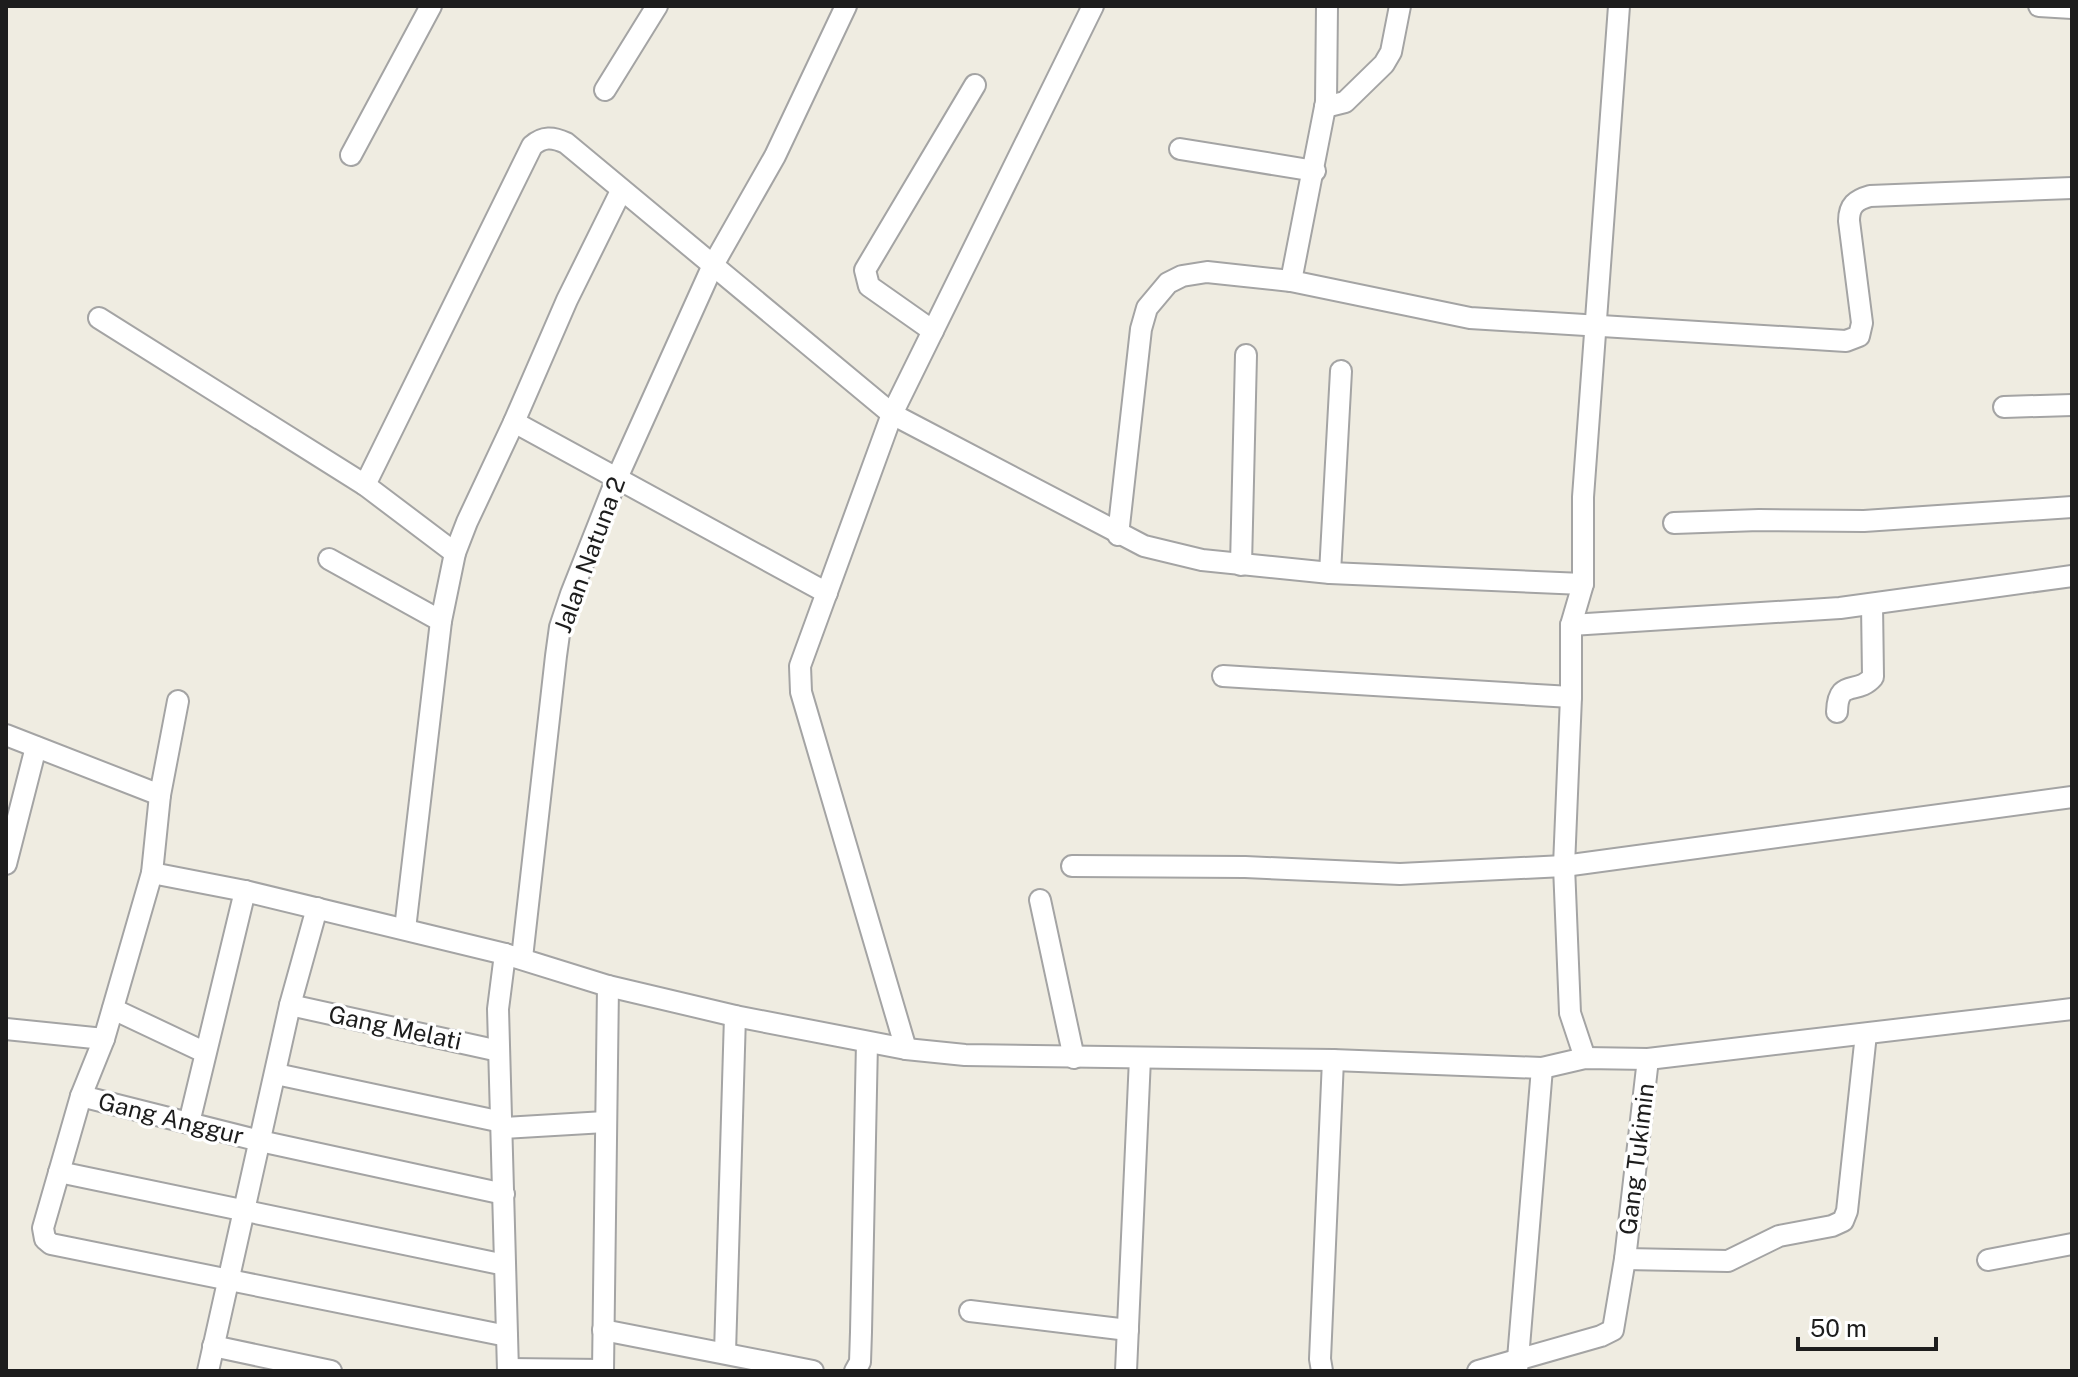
<svg xmlns="http://www.w3.org/2000/svg" width="2078" height="1377" font-family="'Public Sans',sans-serif">
<style>
.lines{fill:none;stroke-linecap:round;stroke-linejoin:round}
.minor-casing{stroke:#a4a4a4;stroke-width:24}
.minor{stroke:#fff;stroke-width:20}
.labels{text-anchor:middle;stroke-width:7;stroke-linejoin:round;paint-order:stroke}
.street-label{font-size:24px;fill:#1d1d1d;stroke:#fff}
</style>
<rect width="100%" height="100%" fill="#efece1"/>
<g class="lines">
<g class="minor-casing">
<g id="minor">
<polyline points="2039,6 2072,8"/>
<polyline points="605,90 657,6"/>
<polyline points="1325,107 1345,102 1384,64 1391,52 1400,6"/>
<polyline points="1180,149 1315,171"/>
<polyline points="351,155 431,6"/>
<polyline points="1291,281 1326,102 1327,6"/>
<polyline points="99,318 365,485 455,553"/>
<polyline points="933,331 869,286 865,270 975,85"/>
<polyline points="2004,407 2072,405"/>
<polyline points="514,422 827,593"/>
<path d="M 365,485 L 532,146 C 543,136 553,137 566,143 L 892,414 L 1144,546 L 1202,560 L 1330,573 L 1583,584"/>
<polyline points="1674,523 1759,520 1864,521 2072,507"/>
<path d="M 1118,535 L 1141,329 L 1147,308 L 1168,283 L 1182,276 L 1207,272 L 1291,281 L 1470,318 L 1846,341 L 1859,336 L 1862,323 L 1849,221 C 1849,205 1856,200 1870,196 L 2072,188"/>
<polyline points="329,559 441,621"/>
<polyline points="1241,565 1246,355"/>
<polyline points="1330,573 1341,371"/>
<polyline points="1571,625 1840,608 2072,576"/>
<polyline points="1223,676 1571,697"/>
<path d="M 1837,712 C 1838,677 1857,696 1873,677 L 1872,604"/>
<polyline points="6,735 160,795"/>
<polyline points="6,864 36,747"/>
<polyline points="1072,866 1245,867 1400,874 1564,866 2072,797"/>
<polyline points="152,873 160,795 178,701"/>
<polyline points="1040,900 1074,1058"/>
<polyline points="405,929 441,621 455,553 467,522 514,422 567,300 621,191"/>
<polyline points="505,954 498,1009 508,1371"/>
<polyline points="522,958 556,656 560,627 571,594 617,478 713,265 775,156 846,6"/>
<polyline points="290,1005 499,1051"/>
<polyline points="113,1009 204,1052"/>
<polyline points="6,1029 104,1039 152,873 245,891 505,954 608,986 735,1016 906,1049 965,1055 1333,1060 1542,1068 1585,1058 1648,1059 2072,1009"/>
<polyline points="104,1039 81,1096 43,1228 45,1239 51,1244 507,1336"/>
<polyline points="906,1049 801,692 800,666 892,414 1093,6"/>
<polyline points="1585,1058 1570,1013 1564,866 1571,697 1571,625 1583,584 1583,497 1619,6"/>
<polyline points="276,1074 502,1122"/>
<polyline points="81,1096 260,1141 504,1194"/>
<polyline points="189,1123 245,891"/>
<polyline points="502,1128 605,1122"/>
<polyline points="59,1172 505,1265"/>
<polyline points="1625,1259 1728,1261 1779,1236 1832,1226 1843,1221 1847,1211 1866,1034"/>
<polyline points="1988,1260 2072,1244"/>
<polyline points="970,1311 1128,1330"/>
<polyline points="603,1330 813,1371"/>
<polyline points="213,1346 331,1371"/>
<polyline points="725,1353 735,1016"/>
<polyline points="508,1369 603,1370"/>
<polyline points="208,1371 290,1005 317,908"/>
<polyline points="603,1371 608,986"/>
<polyline points="855,1371 860,1362 861,1332 867,1042"/>
<polyline points="1126,1371 1140,1058"/>
<polyline points="1322,1371 1320,1359 1333,1060"/>
<polyline points="1478,1371 1601,1336 1613,1330 1625,1259 1648,1059"/>
<polyline points="1517,1371 1542,1068"/>
</g>
</g>
<use href="#minor" class="minor"/>
</g>
<g class="labels">
<g class="street-label">
<text transform="translate(590 555) rotate(-70)" y="8">Jalan Natuna 2</text>
<text transform="translate(395 1028) rotate(12)" y="8">Gang Melati</text>
<text transform="translate(171 1119) rotate(14)" y="8">Gang Anggur</text>
<text transform="translate(1637 1159) rotate(-83)" y="8">Gang Tukimin</text>
</g>
</g>
<rect width="2078" height="1377" fill="none" stroke="#1d1d1d" stroke-width="16"/>
<path d="M1798 1337v12h138v-12" fill="none" stroke="#1d1d1d" stroke-width="4"/>
<text x="1810" y="1337" font-size="24" fill="#1d1d1d" stroke="#ffffff" stroke-width="6" paint-order="stroke">50 m</text>
</svg>
